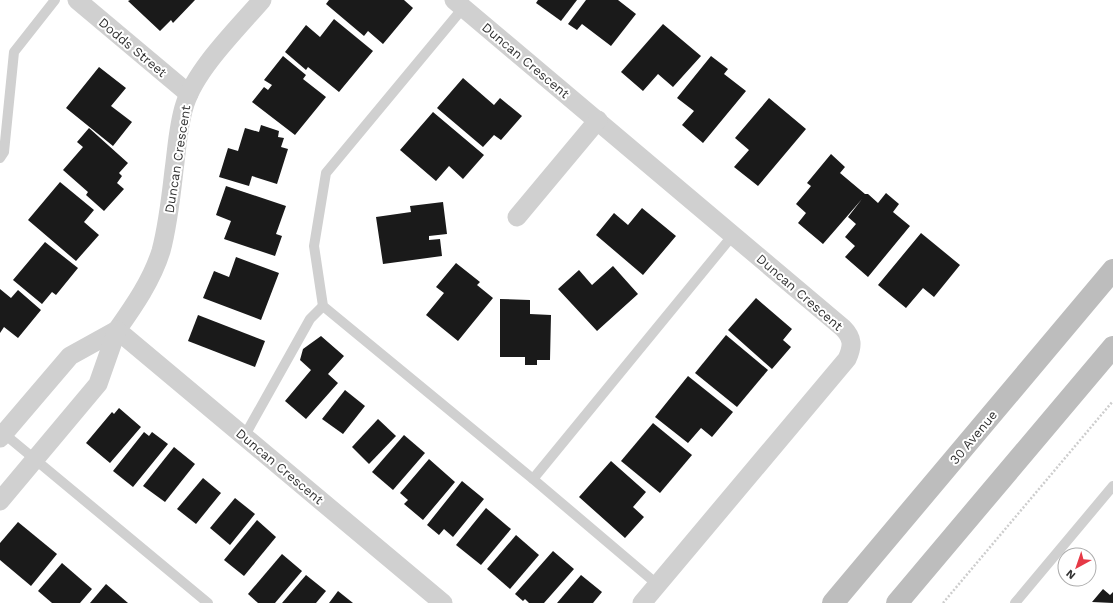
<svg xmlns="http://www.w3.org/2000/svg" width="1113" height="603" font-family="'Work Sans',sans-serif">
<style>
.building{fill:#1a1a1a}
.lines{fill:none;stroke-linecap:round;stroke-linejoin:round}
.path{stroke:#cdcdcd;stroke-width:2.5;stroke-dasharray:2 2;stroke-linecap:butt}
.service{stroke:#d0d0d0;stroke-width:10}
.minor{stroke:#d0d0d0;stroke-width:19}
.secondary{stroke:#bdbdbd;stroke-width:22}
.labels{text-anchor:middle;stroke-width:4;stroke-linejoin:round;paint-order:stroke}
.street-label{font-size:13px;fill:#333;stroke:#fff}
</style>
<rect width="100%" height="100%" fill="#fff"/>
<g class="building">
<polygon points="130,0 195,0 173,23 171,20 160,31 128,1"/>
<polygon points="329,0 404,0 413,8 383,44 368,31 364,36 326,4"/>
<polygon points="538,0 577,0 561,21 536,3"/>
<polygon points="586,0 618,0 636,14 611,46 582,24 577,30 568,24"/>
<polygon points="334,19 373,51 339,92 308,67 306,70 285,52 306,25 320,37"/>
<polygon points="663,24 701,56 673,87 658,74 643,91 621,72"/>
<polygon points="283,56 306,75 303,79 326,97 295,135 252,102 264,87 268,90 272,85 264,80"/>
<polygon points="711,56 728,69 724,74 746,91 703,143 682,125 694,111 677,98"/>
<polygon points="99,67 126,88 111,106 132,122 113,146 66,108"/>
<polygon points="463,78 494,105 500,98 522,116 501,140 494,135 483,147 437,108"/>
<polygon points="769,98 806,129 758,186 734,167 749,150 735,138"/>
<polygon points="433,112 484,155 463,179 449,166 436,181 400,150"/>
<polygon points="261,125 279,131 278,137 284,138 281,147 288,149 277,184 252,176 249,186 219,177 228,148 238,151 245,128 259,132"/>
<polygon points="89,128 128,163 119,173 122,176 117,183 124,189 104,211 86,195 88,192 63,170 83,147 77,142"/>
<polygon points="831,154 845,167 840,173 865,194 868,194 878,203 886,193 899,204 893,212 910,226 868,277 845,257 855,246 845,237 856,224 848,217 862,199 823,244 798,223 806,213 796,204 811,186 807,183"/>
<polygon points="60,182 94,210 84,222 99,235 76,261 28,220"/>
<polygon points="226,186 286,206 276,234 282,236 275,256 224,239 231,221 216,215"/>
<polygon points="443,202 447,234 429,236 429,240 440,239 442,256 383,264 376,217 411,212 410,206"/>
<polygon points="642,208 676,236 643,275 596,235 614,213 628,225"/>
<polygon points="921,233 960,265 934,297 923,288 906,308 878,285"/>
<polygon points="45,242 78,268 56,295 52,292 42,304 13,280"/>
<polygon points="236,257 279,273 261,320 203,298 214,271 229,277"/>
<polygon points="456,263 480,282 477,285 493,298 458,341 426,315 444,293 436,287"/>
<polygon points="613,266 638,294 597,331 558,289 579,270 592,285"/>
<polygon points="0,289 11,298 18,290 41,310 18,338 4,327 0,333"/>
<polygon points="756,298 792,329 783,340 791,347 772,369 728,330"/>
<polygon points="500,299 530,300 530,314 551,315 550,360 537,360 537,365 525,365 525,357 500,357"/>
<polygon points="198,315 265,341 255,367 188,341"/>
<polygon points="726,335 768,370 737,407 695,373"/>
<polygon points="321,336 344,356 328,374 338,383 306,419 285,401 311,370 300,360 303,349"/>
<polygon points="688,376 733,412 712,437 701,428 688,443 655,417"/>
<polygon points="345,390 365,406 343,434 322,419"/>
<polygon points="119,408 141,427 110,463 86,443 112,412 114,414"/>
<polygon points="378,419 396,436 369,464 352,447"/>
<polygon points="653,423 692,455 660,493 621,461"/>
<polygon points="144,432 149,436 152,432 168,444 133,487 113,471"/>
<polygon points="404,435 425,453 393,490 372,472"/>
<polygon points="174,447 195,464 165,502 143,486"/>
<polygon points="429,459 455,482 423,520 404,504 408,500 400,493"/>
<polygon points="611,461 646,492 633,507 644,517 625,538 579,497"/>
<polygon points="203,478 221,493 196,524 177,509"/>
<polygon points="462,481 484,499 453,537 444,529 439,535 427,525"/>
<polygon points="235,498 255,514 230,545 210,528"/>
<polygon points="486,508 511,529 481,565 456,545"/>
<polygon points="257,520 276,537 244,576 224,560"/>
<polygon points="18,522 57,554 31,586 0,560 0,543"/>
<polygon points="516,535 539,555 510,589 487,569"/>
<polygon points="553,551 574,569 544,603 529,603 525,599 523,601 515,594"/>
<polygon points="282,554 302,571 275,603 258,603 248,594"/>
<polygon points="62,563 92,589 80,603 52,603 38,591"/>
<polygon points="306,575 326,591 316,603 282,603"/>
<polygon points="581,575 602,592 593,603 557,603"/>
<polygon points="106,584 128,603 90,603"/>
<polygon points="1103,589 1110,595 1113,592 1113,603 1092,602"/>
<polygon points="338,591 353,603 329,603"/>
</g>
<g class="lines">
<polyline class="path" points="943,603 1113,401"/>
<g class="service">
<polyline points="463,8 326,173 314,246 323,306 533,479 658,585"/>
<polyline points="0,158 4,152 14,52 55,0"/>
<polyline points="2,432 208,603"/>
<polyline points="244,437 310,319 323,306"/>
<polyline points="533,479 733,235"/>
<polyline points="1015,603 1113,486"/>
</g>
<g class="minor">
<polyline points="77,0 189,94"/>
<path d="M 262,0 C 237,29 196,69 185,104 C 178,125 177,149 174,170 C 171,197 168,225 161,251 C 152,280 134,306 117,330 L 443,603"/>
<path d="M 454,0 L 843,328 C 853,338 853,346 847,359 L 642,603"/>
<polyline points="517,217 598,120"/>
<polyline points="0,438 70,356 117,330"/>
<polyline points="0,501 98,384 117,330"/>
</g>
<g class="secondary">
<polyline points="833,603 1113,270"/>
<polyline points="897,603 1113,347"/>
</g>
</g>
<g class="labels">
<g class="street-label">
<text transform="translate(133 47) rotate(40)" y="5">Dodds Street</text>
<text transform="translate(526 60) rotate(40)" y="5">Duncan Crescent</text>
<text transform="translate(177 159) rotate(-81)" y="5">Duncan Crescent</text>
<text transform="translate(800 292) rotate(41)" y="5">Duncan Crescent</text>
<text transform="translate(973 437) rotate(-50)" y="5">30 Avenue</text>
<text transform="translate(280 466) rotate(40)" y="5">Duncan Crescent</text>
</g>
</g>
<g transform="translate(1077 567) rotate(220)"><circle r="19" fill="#ffffff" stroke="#adadad"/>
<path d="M0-3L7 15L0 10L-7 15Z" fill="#e63946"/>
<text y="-6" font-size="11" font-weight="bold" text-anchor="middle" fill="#333333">N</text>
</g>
</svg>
